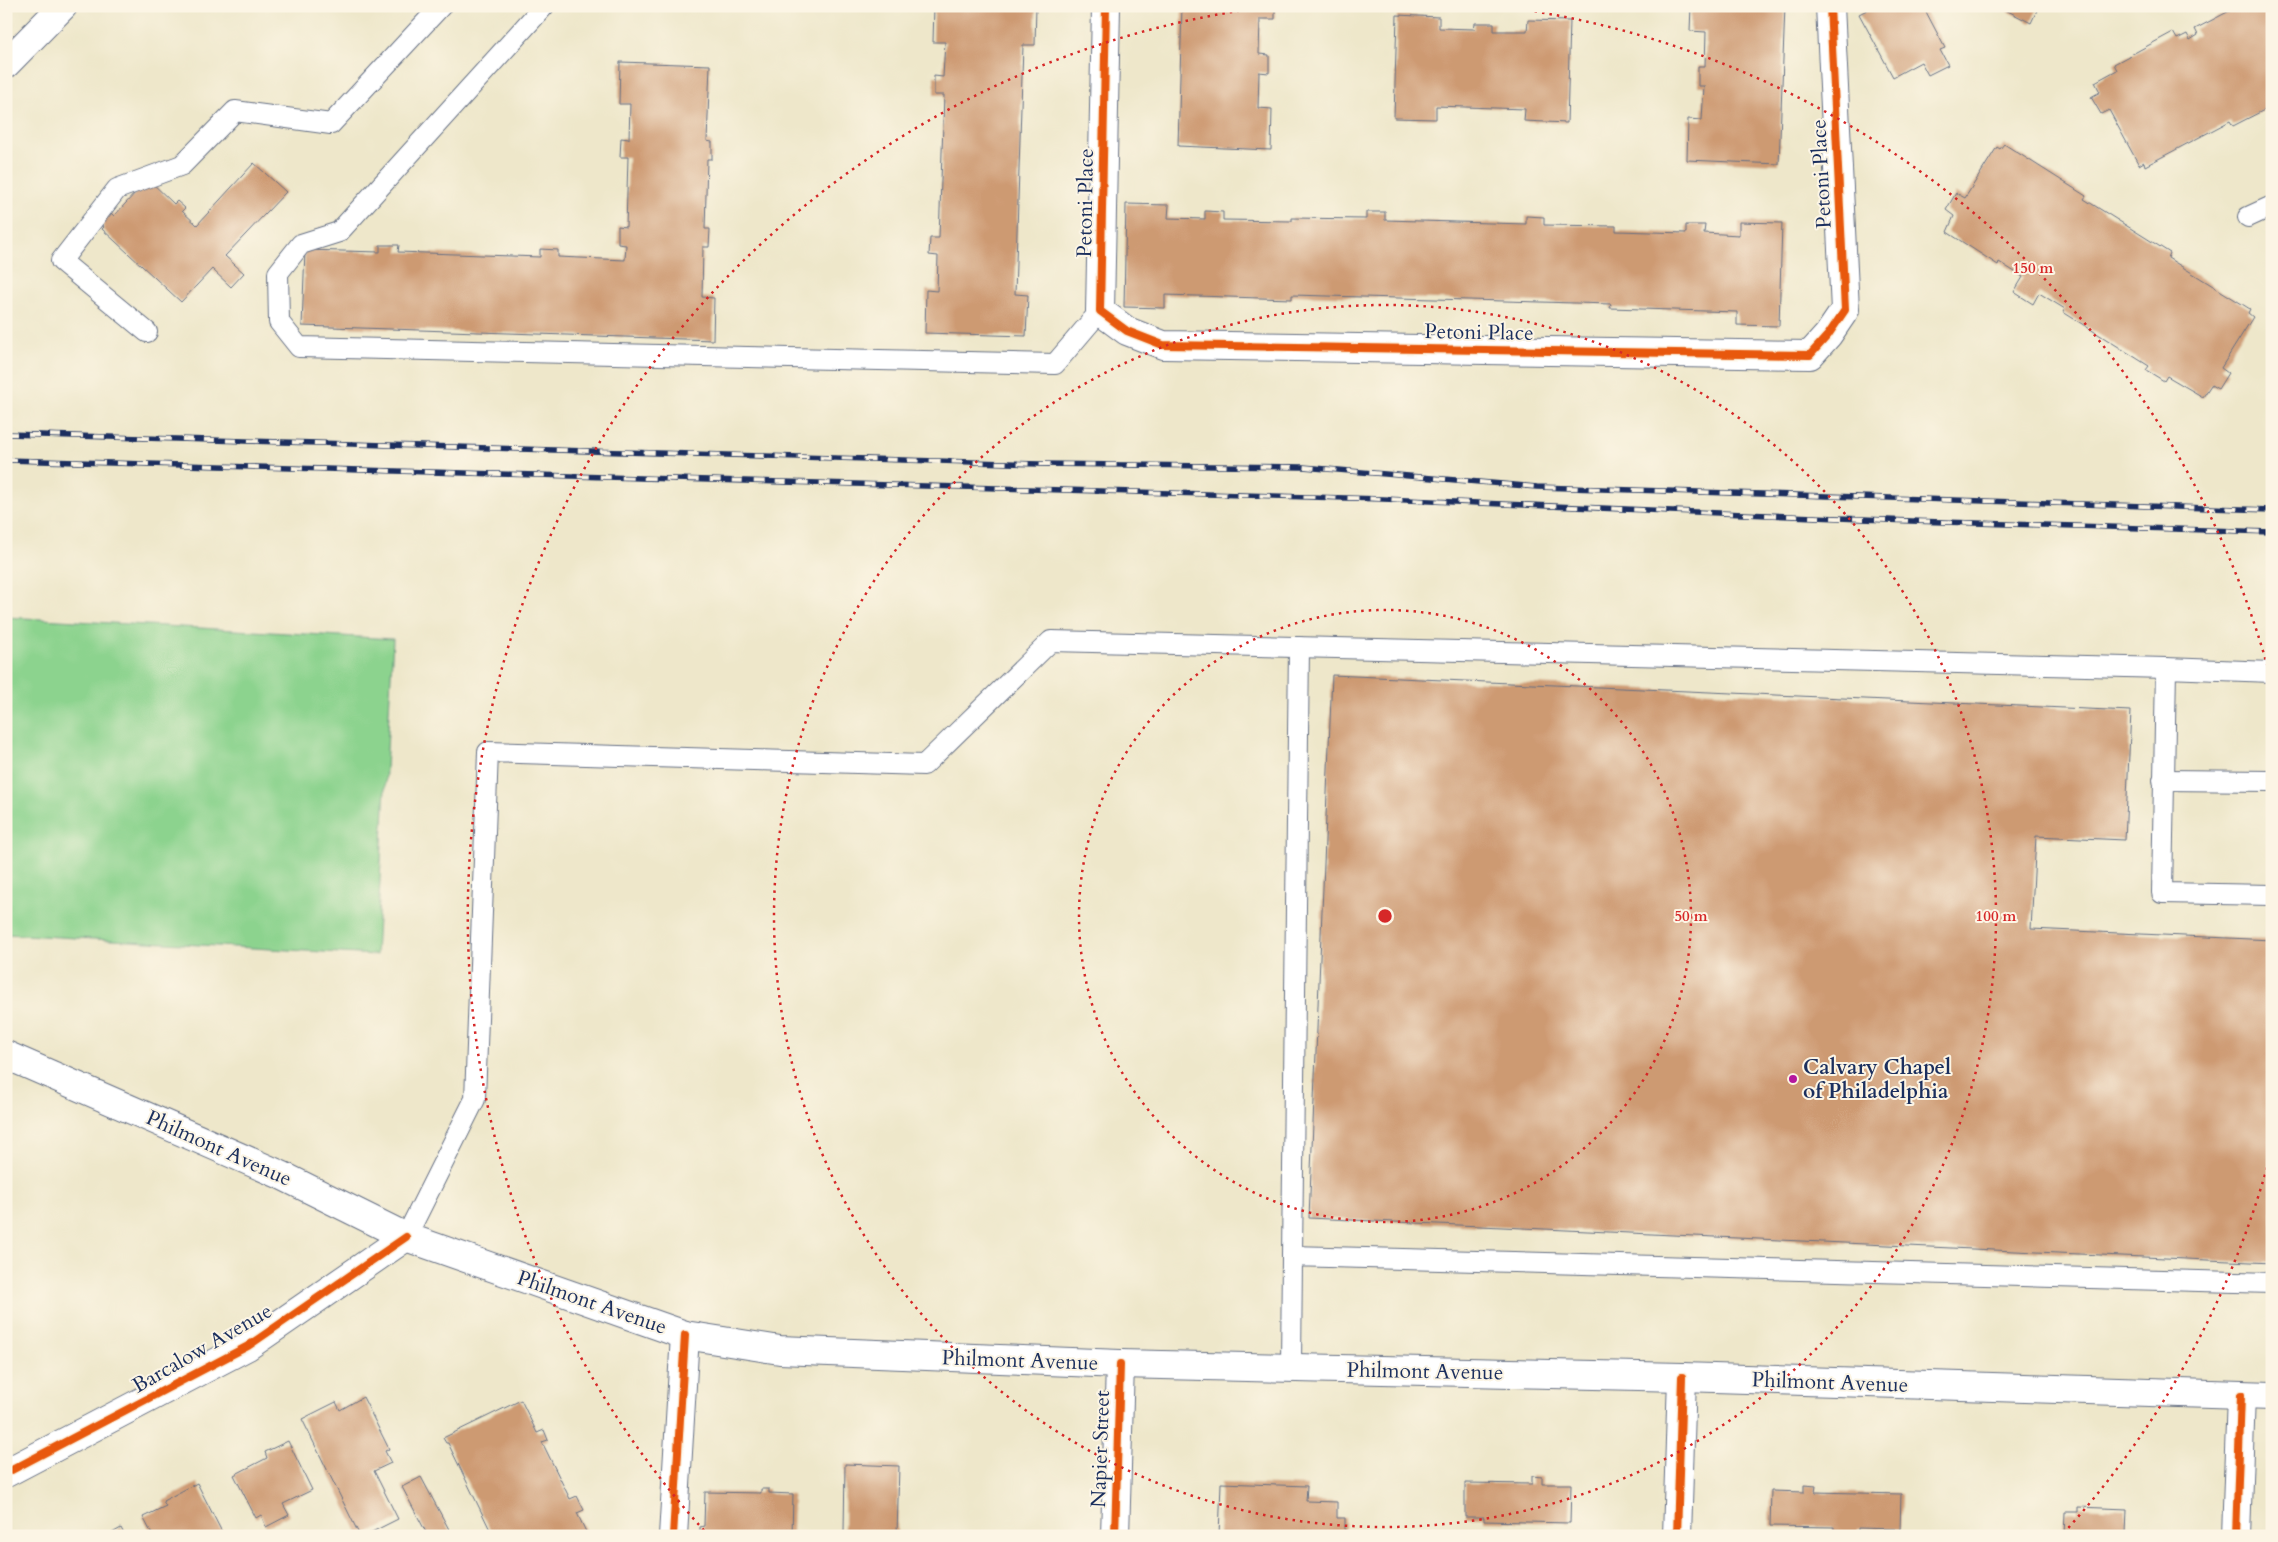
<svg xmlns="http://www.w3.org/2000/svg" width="2278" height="1542" font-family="Cardo,serif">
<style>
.green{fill:#8cd38e;stroke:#548176}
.building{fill:#cd9a72}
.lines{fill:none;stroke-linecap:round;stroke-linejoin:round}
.lane-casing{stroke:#656f84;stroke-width:22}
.street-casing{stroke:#656f84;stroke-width:30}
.primary-casing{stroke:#656f84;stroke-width:30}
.lane{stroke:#fff;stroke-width:20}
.street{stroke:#fff;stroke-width:28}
.primary{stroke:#fff;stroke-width:28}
.rail-casing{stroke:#1b2f5e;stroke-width:5.5}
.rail{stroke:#fcf5e5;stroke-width:4;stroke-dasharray:11;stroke-linecap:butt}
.cycleway-casing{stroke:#fcf5e5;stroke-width:11}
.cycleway{stroke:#e8590c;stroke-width:8}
.ring{fill:none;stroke:#d62828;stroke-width:2.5;stroke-dasharray:2.5 5}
.poi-dot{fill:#b5179e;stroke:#fcf5e5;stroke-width:2}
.labels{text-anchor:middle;stroke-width:4;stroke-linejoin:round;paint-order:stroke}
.street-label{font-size:21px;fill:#1b2f5e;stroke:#fcf5e5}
.poi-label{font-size:21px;font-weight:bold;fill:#1b2f5e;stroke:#fcf5e5;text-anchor:start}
.centre{fill:#d62828;stroke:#fcf5e5;stroke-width:2.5}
.ring-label{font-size:15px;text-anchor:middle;font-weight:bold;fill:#d62828;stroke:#fcf5e5;stroke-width:4;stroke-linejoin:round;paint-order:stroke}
</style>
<rect width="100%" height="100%" fill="#fcf5e5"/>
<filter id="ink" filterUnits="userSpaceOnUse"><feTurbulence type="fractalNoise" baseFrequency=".02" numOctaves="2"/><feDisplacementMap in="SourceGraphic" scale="10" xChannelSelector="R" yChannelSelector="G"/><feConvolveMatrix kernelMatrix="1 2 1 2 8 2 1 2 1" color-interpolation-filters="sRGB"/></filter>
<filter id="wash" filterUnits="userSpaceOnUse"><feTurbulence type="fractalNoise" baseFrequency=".0096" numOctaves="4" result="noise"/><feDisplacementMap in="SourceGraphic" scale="20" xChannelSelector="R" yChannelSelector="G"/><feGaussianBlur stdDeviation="1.12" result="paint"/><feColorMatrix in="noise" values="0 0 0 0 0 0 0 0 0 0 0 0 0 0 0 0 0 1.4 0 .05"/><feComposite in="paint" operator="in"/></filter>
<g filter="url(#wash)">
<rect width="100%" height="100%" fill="#eee7ca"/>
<polygon class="green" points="6,617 393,639 376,955 6,934"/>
<g id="blocks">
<g class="building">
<polygon points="934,6 1036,6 1035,45 1023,45 1015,294 1028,295 1026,336 925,333 926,290 937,291 938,256 929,255 930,238 939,238 944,95 934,95 934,76 943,77 945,42 933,42"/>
<polygon points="1182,6 1275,6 1275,19 1260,19 1259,54 1269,55 1269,73 1259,72 1258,108 1272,109 1271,150 1178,146"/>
<polygon points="1691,6 1785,6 1779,164 1687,160 1688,119 1702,120 1704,86 1698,86 1698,66 1705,66 1706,32 1690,31"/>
<polygon points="1875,6 1923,6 1945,48 1940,50 1948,65 1928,75 1921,62 1893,77 1859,14"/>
<polygon points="1998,6 2039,6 2031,23"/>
<polygon points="2239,6 2272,6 2272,106 2233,126 2230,121 2145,166 2144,162 2139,165 2109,110 2101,114 2091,97 2100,92 2095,82 2117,70 2114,64 2173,32 2177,39 2187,34 2190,40 2198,35 2195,29"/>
<polygon points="1397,15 1439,17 1439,28 1474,29 1475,23 1494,23 1494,31 1527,31 1528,20 1570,21 1567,123 1524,121 1525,109 1436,106 1436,119 1394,118"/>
<polygon points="620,62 710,65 707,141 712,142 712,159 707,159 705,229 710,229 709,247 703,247 702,297 714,298 713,340 302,326 305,250 380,252 380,245 399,245 398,252 540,257 540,249 558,250 558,257 625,260 626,245 618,244 618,226 626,227 628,157 620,157 621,138 629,139 630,104 619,104"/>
<polygon points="2004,144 2086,196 2084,199 2170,253 2168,258 2250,309 2248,313 2253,317 2221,368 2228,373 2218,389 2211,385 2203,397 2167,376 2164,381 2146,370 2149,366 2063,312 2065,309 2039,293 2033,304 2014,292 2023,277 1999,262 1998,265 1947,232 1954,216 1946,210 1956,193 1965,198 1997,147 2000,149"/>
<polygon points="254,163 286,192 225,256 244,273 231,287 212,269 181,302 102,229 104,227 99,223 110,212 114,216 148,179 174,204 177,201 185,208 182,211 197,225"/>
<polygon points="1126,204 1169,205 1168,218 1205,219 1205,211 1223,212 1223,220 1292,221 1292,218 1366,219 1366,212 1385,212 1385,220 1526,224 1526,216 1544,217 1544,225 1616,226 1616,231 1686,233 1686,225 1705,225 1704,233 1739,235 1739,222 1782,223 1779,326 1737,325 1737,312 1610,308 1611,304 1292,295 1292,299 1165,295 1165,308 1124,307"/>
<polygon points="1332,675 2131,711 2125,840 2036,836 2031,929 2272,940 2272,1263 1309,1218"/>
<polygon points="363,1397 389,1449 385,1451 391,1463 374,1471 398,1519 364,1536 360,1536 302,1419 336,1402 340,1410"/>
<polygon points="521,1400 537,1433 544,1430 548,1440 542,1442 570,1499 577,1496 584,1510 577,1513 588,1536 493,1536 448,1443 446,1443 443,1438"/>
<polygon points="288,1441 312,1490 283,1504 289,1515 266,1527 261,1515 256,1518 234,1475 267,1458 265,1452"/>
<polygon points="845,1464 899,1466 897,1534 844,1533"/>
<polygon points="1532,1476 1542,1477 1542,1484 1571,1484 1570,1523 1484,1521 1484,1517 1465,1517 1465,1483 1532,1484"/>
<polygon points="421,1477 452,1535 450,1536 428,1536 402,1487"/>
<polygon points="197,1483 224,1536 153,1536 143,1517 166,1506 163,1501"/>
<polygon points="1221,1483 1307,1486 1306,1501 1337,1502 1337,1518 1345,1518 1345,1536 1219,1536"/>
<polygon points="1804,1485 1816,1486 1815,1492 1901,1494 1900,1529 1858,1528 1858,1536 1834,1536 1834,1527 1770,1526 1771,1491 1804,1492"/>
<polygon points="761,1489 769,1489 769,1493 793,1494 792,1536 700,1536 700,1527 704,1526 705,1492 761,1493"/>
<polygon points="2078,1507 2127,1509 2126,1533 2139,1536 2064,1536 2065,1512 2078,1512"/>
<polygon points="121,1528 125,1536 107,1536"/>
</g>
</g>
</g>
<g filter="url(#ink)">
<use href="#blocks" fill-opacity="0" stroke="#656f84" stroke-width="1"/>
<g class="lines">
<g class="lane-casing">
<g id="lane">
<polyline points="544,6 339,232 301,244 278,273 279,322 299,347 1055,364 1100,311"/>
<polyline points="2248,217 2272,206"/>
<polyline points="147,332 61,261 117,189 182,165 235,111 331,124 441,6"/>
<polyline points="2272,672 2166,668 2162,893 2272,895"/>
<polyline points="2163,780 2272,781"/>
<polyline points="406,1237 475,1099 488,752 924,765 1051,641 2166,668"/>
<polyline points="1292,1256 1299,647"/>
<polyline points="1291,1368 1292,1256 2272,1283"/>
</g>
</g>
<g class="street-casing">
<g id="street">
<polyline points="1106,6 1100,311 1127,331 1163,345 1810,355 1828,335 1845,310 1830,6"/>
<polyline points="6,1473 248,1346 406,1237"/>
<polyline points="673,1536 685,1335"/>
<polyline points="1115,1536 1120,1364"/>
<polyline points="1677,1536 1682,1377"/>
<polyline points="2236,1536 2241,1395"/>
</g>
</g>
<g class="primary-casing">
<g id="primary">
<polyline points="6,64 63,6"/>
<polyline points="6,1055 281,1175 406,1237 685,1335 780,1350 1120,1364 1682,1377 2272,1396"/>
</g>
</g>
<use href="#lane" class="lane"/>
<use href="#street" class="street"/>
<use href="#primary" class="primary"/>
<g class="rail-casing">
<g id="rail">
<polyline points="6,434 1040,464 1303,467 1537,487 2272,510"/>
<polyline points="6,460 1383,499 1911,521 2272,532"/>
</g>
</g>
<use href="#rail" class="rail"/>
<g class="cycleway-casing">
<g id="cycleway">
<polyline points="1106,6 1100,311 1127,331 1163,345 1810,355 1828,335 1845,310 1830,6"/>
<polyline points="6,1473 248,1346 406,1237"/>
<polyline points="673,1536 685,1335"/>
<polyline points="1115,1536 1120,1364"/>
<polyline points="1677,1536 1682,1377"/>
<polyline points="2236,1536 2241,1395"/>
</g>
</g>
<use href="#cycleway" class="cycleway"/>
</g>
</g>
<g class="ring">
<circle cx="1385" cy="916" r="306"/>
<circle cx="1385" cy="916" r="611"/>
<path d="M2271 1153A917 917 0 0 1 2061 1536M709 1536A917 917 0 0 1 1265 7M1505 7A917 917 0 0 1 2271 679"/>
</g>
<circle class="poi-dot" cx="1793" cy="1079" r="5"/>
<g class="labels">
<g class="street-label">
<text transform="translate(1821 174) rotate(-93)" y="7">Petoni Place</text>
<text transform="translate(1085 203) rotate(-89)" y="7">Petoni Place</text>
<text transform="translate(1479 332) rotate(1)" y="7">Petoni Place</text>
<text transform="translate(219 1148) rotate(24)" y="7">Philmont Avenue</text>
<text transform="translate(592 1302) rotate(19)" y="7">Philmont Avenue</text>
<text transform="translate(202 1348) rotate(-30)" y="7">Barcalow Avenue</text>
<text transform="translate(1020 1360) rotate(2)" y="7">Philmont Avenue</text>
<text transform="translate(1425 1371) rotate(1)" y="7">Philmont Avenue</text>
<text transform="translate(1830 1382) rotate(2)" y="7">Philmont Avenue</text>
<text transform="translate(1100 1449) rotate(-88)" y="7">Napier Street</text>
</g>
<g class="poi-label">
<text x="1803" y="1074">Calvary Chapel<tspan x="1803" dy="24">of Philadelphia</tspan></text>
</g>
</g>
<circle cx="1385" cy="916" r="8" class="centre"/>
<g class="ring-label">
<text x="2033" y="273">150 m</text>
<text x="1691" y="921">50 m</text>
<text x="1996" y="921">100 m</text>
</g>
<rect width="2278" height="1542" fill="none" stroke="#fcf5e5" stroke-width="25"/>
</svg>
